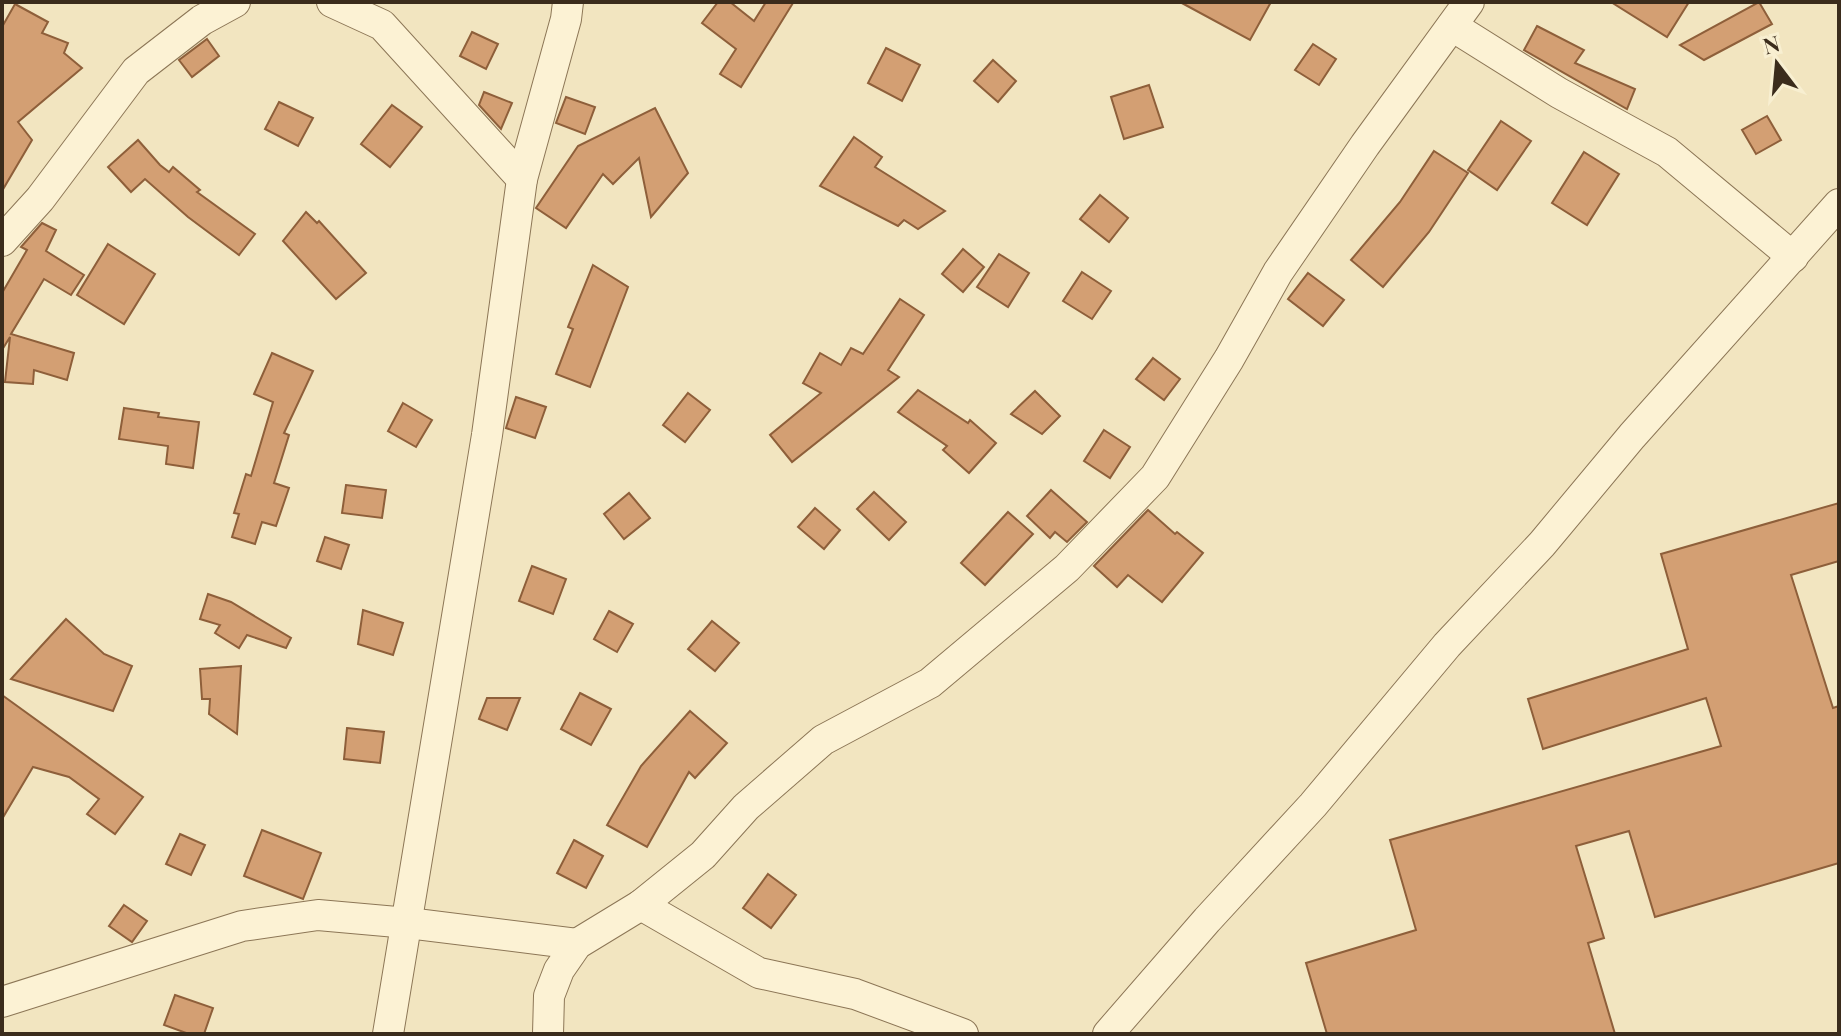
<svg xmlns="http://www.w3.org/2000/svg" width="1841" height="1036" font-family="'Playfair Display',serif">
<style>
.building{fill:#d39f73;stroke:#8e5f3a;stroke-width:2}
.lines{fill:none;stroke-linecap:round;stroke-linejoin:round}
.street-casing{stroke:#8c7656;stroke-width:32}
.street{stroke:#fcf2d4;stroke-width:30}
</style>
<rect width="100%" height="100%" fill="#f2e5c0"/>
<g class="building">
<polygon points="718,2 730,2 754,21 766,2 793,3 741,87 720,74 736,49 702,23"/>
<polygon points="1180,2 1271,2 1250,40"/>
<polygon points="1611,2 1689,2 1667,37"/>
<polygon points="1759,2 1772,24 1704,60 1680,45"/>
<polygon points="15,4 48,22 42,33 68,43 64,53 82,68 18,122 32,140 2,191 2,27"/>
<polygon points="1537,26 1584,50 1575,63 1635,89 1627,109 1524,50"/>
<polygon points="472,32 498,44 486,69 460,56"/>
<polygon points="207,39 219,56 192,77 179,60"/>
<polygon points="1313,44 1336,59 1319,85 1295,70"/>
<polygon points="886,48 920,65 902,101 868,83"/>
<polygon points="993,60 1016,81 998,102 974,81"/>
<polygon points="1149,85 1163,127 1124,139 1111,97"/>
<polygon points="484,92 512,103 501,129 479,105"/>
<polygon points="566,97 595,107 585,134 556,123"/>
<polygon points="279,102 313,118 298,146 265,129"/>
<polygon points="392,105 422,127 390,167 361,144"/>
<polygon points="655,108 688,173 651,217 639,158 613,184 603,174 566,228 536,208 578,146"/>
<polygon points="1767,116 1781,140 1756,154 1742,130"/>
<polygon points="1501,121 1531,141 1497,190 1468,170"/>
<polygon points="854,137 882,157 875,167 945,211 918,229 904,220 898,226 820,186"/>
<polygon points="138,140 160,165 169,172 173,167 200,190 197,192 255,234 239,255 188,217 145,179 131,192 108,167"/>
<polygon points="1434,151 1468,173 1429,232 1383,287 1351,260 1400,202"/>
<polygon points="1584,152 1619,174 1587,225 1552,203"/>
<polygon points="1100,195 1128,218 1109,242 1080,219"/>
<polygon points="306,212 317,223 319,221 366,273 336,299 283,241"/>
<polygon points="42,223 56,230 46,251 84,275 71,295 44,279 11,334 74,353 67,380 34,370 33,384 5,382 10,337 2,350 2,293 27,250 21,247"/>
<polygon points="108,244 155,274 124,324 77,295"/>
<polygon points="963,249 984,267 963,292 942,274"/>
<polygon points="999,254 1029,273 1008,307 977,287"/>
<polygon points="593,265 628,287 590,387 556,374 573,329 568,327"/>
<polygon points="1082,272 1111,291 1092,319 1063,301"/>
<polygon points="1308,273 1344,300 1323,326 1288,299"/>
<polygon points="900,299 924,315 888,370 899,377 792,462 770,435 821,393 803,383 820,353 841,365 851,348 863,354"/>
<polygon points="272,353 313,371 284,433 289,435 274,483 289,488 276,526 262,522 255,544 232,537 239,514 234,513 246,474 251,476 273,402 254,394"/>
<polygon points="1153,358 1180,379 1164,400 1136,379"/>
<polygon points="918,390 968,423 970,420 996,443 969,473 943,450 947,446 898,412"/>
<polygon points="1035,391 1060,416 1042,434 1011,414"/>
<polygon points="688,393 710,410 685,442 663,425"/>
<polygon points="516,397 546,407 535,438 506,428"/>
<polygon points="403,403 432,420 416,447 388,431"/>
<polygon points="124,408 159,413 158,417 199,422 193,468 166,464 168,446 119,439"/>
<polygon points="1104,430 1130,447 1110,478 1084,461"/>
<polygon points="346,485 386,490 382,518 342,513"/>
<polygon points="1051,490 1087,522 1067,542 1055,532 1050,538 1027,516"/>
<polygon points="874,492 906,522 889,540 857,509"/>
<polygon points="629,493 650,518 624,539 604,514"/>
<polygon points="1839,503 1839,561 1791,575 1833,708 1839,706 1839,863 1655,917 1629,831 1576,846 1604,938 1588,943 1615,1034 1327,1034 1306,963 1416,930 1390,840 1721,746 1706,698 1543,749 1528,699 1688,649 1661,554"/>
<polygon points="815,508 840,530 824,549 798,527"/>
<polygon points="1148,510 1175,534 1177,532 1203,553 1162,602 1128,575 1117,587 1094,566"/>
<polygon points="1008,512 1033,534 985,585 961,563"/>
<polygon points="325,537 349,545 341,569 317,561"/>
<polygon points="532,566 566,579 553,614 519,601"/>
<polygon points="208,594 231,602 291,638 286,648 247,635 239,648 215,633 220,625 200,619"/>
<polygon points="363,610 403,623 393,655 358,644"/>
<polygon points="609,611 633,624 617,652 594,639"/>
<polygon points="66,619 104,654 132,666 113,711 11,679"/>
<polygon points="712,621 739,643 715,671 688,649"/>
<polygon points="241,666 237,734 209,714 210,699 202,699 200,669"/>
<polygon points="580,693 611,709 591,745 561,729"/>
<polygon points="2,695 143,797 115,834 87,814 99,799 69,777 33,767 2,819"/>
<polygon points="487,698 520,698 507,730 479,719"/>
<polygon points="690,711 727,743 695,778 689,772 647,847 607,825 641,766"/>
<polygon points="347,728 384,732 380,763 344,759"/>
<polygon points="262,830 321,853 303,899 244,876"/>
<polygon points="180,834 205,845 191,875 166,864"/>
<polygon points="574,840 603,856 586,888 557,873"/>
<polygon points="768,874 796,895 771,928 743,908"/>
<polygon points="124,905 147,921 132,942 109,926"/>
<polygon points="175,995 213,1008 204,1034 189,1034 164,1025"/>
</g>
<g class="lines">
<g class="street-casing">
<g id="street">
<polyline points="332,2 382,25 522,179"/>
<polyline points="1452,26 1559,93 1667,152 1793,257"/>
<polyline points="2,241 40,199 136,71 202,20 235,2"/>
<polyline points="641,905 759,973 855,994 963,1034"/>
<polyline points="2,1002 242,926 318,915 408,923 577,944"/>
<polyline points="388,1034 487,435 522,179 566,19 568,2"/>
<polyline points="548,1034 549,996 559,970 577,944 641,905 703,855 746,807 823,740 930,683 1067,568 1155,477 1229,359 1278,272 1365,145 1469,2"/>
<polyline points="1108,1034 1207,920 1313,805 1447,645 1542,544 1632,436 1839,204"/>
</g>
</g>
<use href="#street" class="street"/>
</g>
<rect width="1841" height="1036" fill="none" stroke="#3b2c1c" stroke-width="8"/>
<g transform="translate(1777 64) rotate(344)" stroke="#f8efd1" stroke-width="6" paint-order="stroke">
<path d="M0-6L14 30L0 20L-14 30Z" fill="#3b2c1c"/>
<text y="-12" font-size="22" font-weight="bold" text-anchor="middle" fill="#3b2c1c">N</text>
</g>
</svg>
